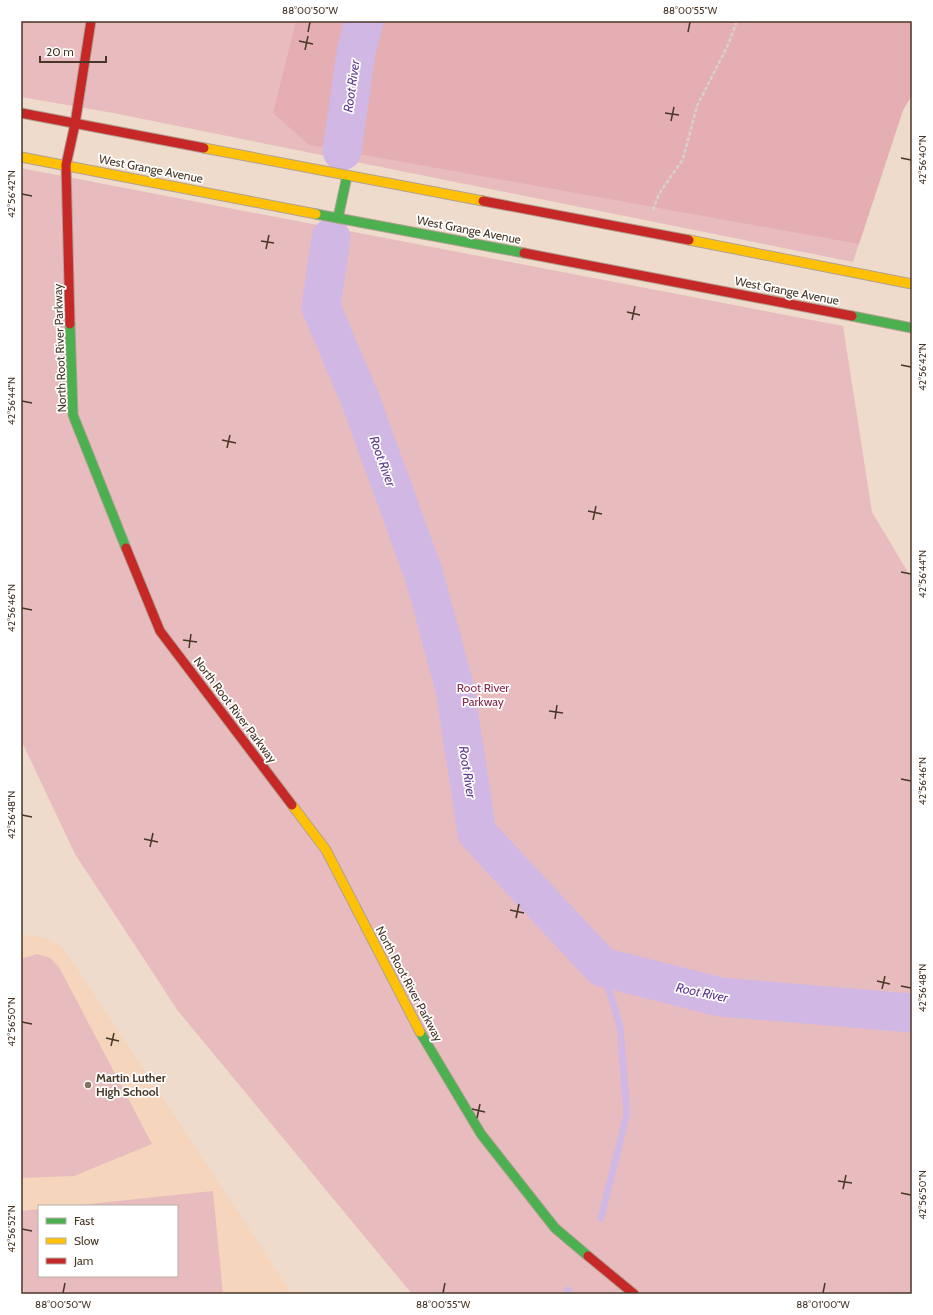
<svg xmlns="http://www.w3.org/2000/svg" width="933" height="1315" font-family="Cabin,sans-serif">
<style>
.built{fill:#f5d6bc;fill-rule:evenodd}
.green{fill:#e8bcbe}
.forest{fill:#e4aeb3}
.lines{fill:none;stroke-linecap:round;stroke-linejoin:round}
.stream{stroke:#d1b7e4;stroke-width:7}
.river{stroke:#d1b7e4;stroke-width:39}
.fast-casing{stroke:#b1a192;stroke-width:11}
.slow-casing{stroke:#b1a192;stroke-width:11}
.jam-casing{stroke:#b1a192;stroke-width:11}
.path{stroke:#d6d1cc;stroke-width:2.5;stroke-dasharray:4 2;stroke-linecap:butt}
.fast{stroke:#4caf50;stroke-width:9}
.slow{stroke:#ffc107;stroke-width:9}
.jam{stroke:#c62828;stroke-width:9}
.ticks{fill:none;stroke:#483627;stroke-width:1.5}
.poi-dot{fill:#827060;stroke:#fff;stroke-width:1.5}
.labels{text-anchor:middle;stroke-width:3.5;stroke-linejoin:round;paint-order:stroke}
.street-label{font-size:12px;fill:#483627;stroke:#fff}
.park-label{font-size:12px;fill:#8a2a4c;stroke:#fff}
.poi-label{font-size:12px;font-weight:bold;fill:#483627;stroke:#fff;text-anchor:start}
.water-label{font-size:13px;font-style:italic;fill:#603a8d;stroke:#fff}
.neatline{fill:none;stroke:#483627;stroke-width:1.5}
.ticks-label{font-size:10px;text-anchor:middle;fill:#483627}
</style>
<rect width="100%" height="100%" fill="#efdbcb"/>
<path class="built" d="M 21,934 L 45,938 L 60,945 L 74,964 L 292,1294 L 21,1294 ZM 39,1206 L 177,1206 L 177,1276 L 39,1276 Z"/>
<g class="green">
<polygon points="21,21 912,21 912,95 903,110 853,262 113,113 21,97"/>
<polygon points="21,168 843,326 872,512 912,579 912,1294 412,1294 178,1011 75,854 21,740"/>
<polygon points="37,954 50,958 59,967 152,1144 74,1176 21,1178 21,959"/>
<polygon points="213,1191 223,1294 24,1294 21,1270 21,1211 39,1209 39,1276 177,1276 177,1206 70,1206"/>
</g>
<polygon class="forest" points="296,21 912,21 912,95 903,110 859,244 309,145 273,113"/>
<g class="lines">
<g class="stream">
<polyline points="601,1218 627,1114 620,1026 602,967"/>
<polyline points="566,1294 568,1290"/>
</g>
<g class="river">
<polyline points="342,151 356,53 364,21"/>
<polyline points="331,238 321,307 360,399 424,575 455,689 477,833 602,967 720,997 912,1013"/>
</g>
<g class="fast-casing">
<g id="fast">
<polyline points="316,214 524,253"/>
<polyline points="338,218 347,176"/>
<polyline points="852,316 912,328"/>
<polyline points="70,324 73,415 126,548"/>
<polyline points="420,1032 481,1134 555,1228 588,1256"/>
</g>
</g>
<g class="slow-casing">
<g id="slow">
<polyline points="204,148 483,201"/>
<polyline points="21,157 316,214"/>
<polyline points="689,240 912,284"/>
<polyline points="292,805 326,850 420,1032"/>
</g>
</g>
<g class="jam-casing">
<g id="jam">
<polyline points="21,113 204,148"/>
<polyline points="483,201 689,240"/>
<polyline points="524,253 852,316"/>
<polyline points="70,324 66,165 75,124 91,21"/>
<polyline points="126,548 160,631 292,805"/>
<polyline points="588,1256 634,1294"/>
</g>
</g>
<polyline class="path" points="653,210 659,194 683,159 697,106 728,45 737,21"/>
<use href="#fast" class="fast"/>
<use href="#slow" class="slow"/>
<use href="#jam" class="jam"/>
</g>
<path class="ticks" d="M 308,32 L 310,22M 688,32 L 690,22M 299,41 L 313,44M 305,50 L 308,36M 665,113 L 679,115M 671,121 L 674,107M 901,158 L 911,160M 22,194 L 32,196M 261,241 L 274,243M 266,249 L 269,235M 627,312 L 640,315M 632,320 L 635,306M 901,365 L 911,367M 22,401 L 32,403M 222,440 L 236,443M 227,448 L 230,435M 588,511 L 602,514M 593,520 L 596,506M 901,572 L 911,574M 22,608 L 32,610M 183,640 L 197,642M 189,648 L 191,634M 549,711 L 563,713M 555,719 L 557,705M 901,779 L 911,781M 22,815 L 32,817M 144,839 L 158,842M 150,847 L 153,833M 510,910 L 524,913M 516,918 L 519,904M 877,981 L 890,984M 901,986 L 911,988M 882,989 L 885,976M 22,1022 L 32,1024M 106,1038 L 119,1041M 111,1046 L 114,1033M 472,1109 L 485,1112M 477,1118 L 480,1104M 838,1181 L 852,1183M 843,1189 L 846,1175M 901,1193 L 911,1195M 22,1229 L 32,1231M 63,1293 L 65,1283M 443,1293 L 445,1283M 823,1293 L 825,1283"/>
<circle class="poi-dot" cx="88" cy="1085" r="4"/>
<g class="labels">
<g class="street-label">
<text transform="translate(151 169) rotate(11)" y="4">West Grange Avenue</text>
<text transform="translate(469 230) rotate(11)" y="4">West Grange Avenue</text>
<text transform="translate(787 291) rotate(11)" y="4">West Grange Avenue</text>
<text transform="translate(60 348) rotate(-92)" y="4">North Root River Parkway</text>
<text transform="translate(235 710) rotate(53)" y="4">North Root River Parkway</text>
<text transform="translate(409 984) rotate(62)" y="4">North Root River Parkway</text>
</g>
<g class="park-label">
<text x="483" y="692">Root River<tspan x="483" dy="14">Parkway</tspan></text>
</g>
<g class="poi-label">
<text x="96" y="1082">Martin Luther<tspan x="96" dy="14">High School</tspan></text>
</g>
<g class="water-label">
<text transform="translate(351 86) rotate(-82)" y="5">Root River</text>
<text transform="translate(383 461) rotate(70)" y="5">Root River</text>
<text transform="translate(468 772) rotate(81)" y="5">Root River</text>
<text transform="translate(702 992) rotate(12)" y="5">Root River</text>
</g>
</g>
<rect width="933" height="1315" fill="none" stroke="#ffffff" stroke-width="44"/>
<rect x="38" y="1205" width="140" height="72" fill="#ffffff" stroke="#b6afa9"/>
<rect x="46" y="1218" width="20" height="6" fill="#4caf50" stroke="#b6afa9"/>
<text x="74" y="1225" font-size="12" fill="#483627">Fast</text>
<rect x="46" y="1238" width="20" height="6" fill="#ffc107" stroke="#b6afa9"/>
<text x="74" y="1245" font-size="12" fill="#483627">Slow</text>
<rect x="46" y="1258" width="20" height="6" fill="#c62828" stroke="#b6afa9"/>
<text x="74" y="1265" font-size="12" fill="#483627">Jam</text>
<path d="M40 56v6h66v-6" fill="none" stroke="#483627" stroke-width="2"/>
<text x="46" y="56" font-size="12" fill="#483627" stroke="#ffffff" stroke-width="3" paint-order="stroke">20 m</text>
<rect x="22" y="22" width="889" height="1271" class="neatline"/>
<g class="ticks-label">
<text x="310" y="14">88°00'50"W</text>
<text x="690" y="14">88°00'55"W</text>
<text transform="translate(922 160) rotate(-90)" y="4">42°56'40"N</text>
<text transform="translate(11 194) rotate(-90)" y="4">42°56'42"N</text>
<text transform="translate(922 367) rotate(-90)" y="4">42°56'42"N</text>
<text transform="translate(11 401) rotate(-90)" y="4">42°56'44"N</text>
<text transform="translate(922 574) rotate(-90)" y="4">42°56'44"N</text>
<text transform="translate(11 608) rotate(-90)" y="4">42°56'46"N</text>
<text transform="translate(922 781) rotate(-90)" y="4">42°56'46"N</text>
<text transform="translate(11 815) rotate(-90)" y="4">42°56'48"N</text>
<text transform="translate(922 988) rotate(-90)" y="4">42°56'48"N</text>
<text transform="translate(11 1022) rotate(-90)" y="4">42°56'50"N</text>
<text transform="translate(922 1195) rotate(-90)" y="4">42°56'50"N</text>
<text transform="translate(11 1229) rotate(-90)" y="4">42°56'52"N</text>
<text x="63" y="1308">88°00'50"W</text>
<text x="443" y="1308">88°00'55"W</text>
<text x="823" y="1308">88°01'00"W</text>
</g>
</svg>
